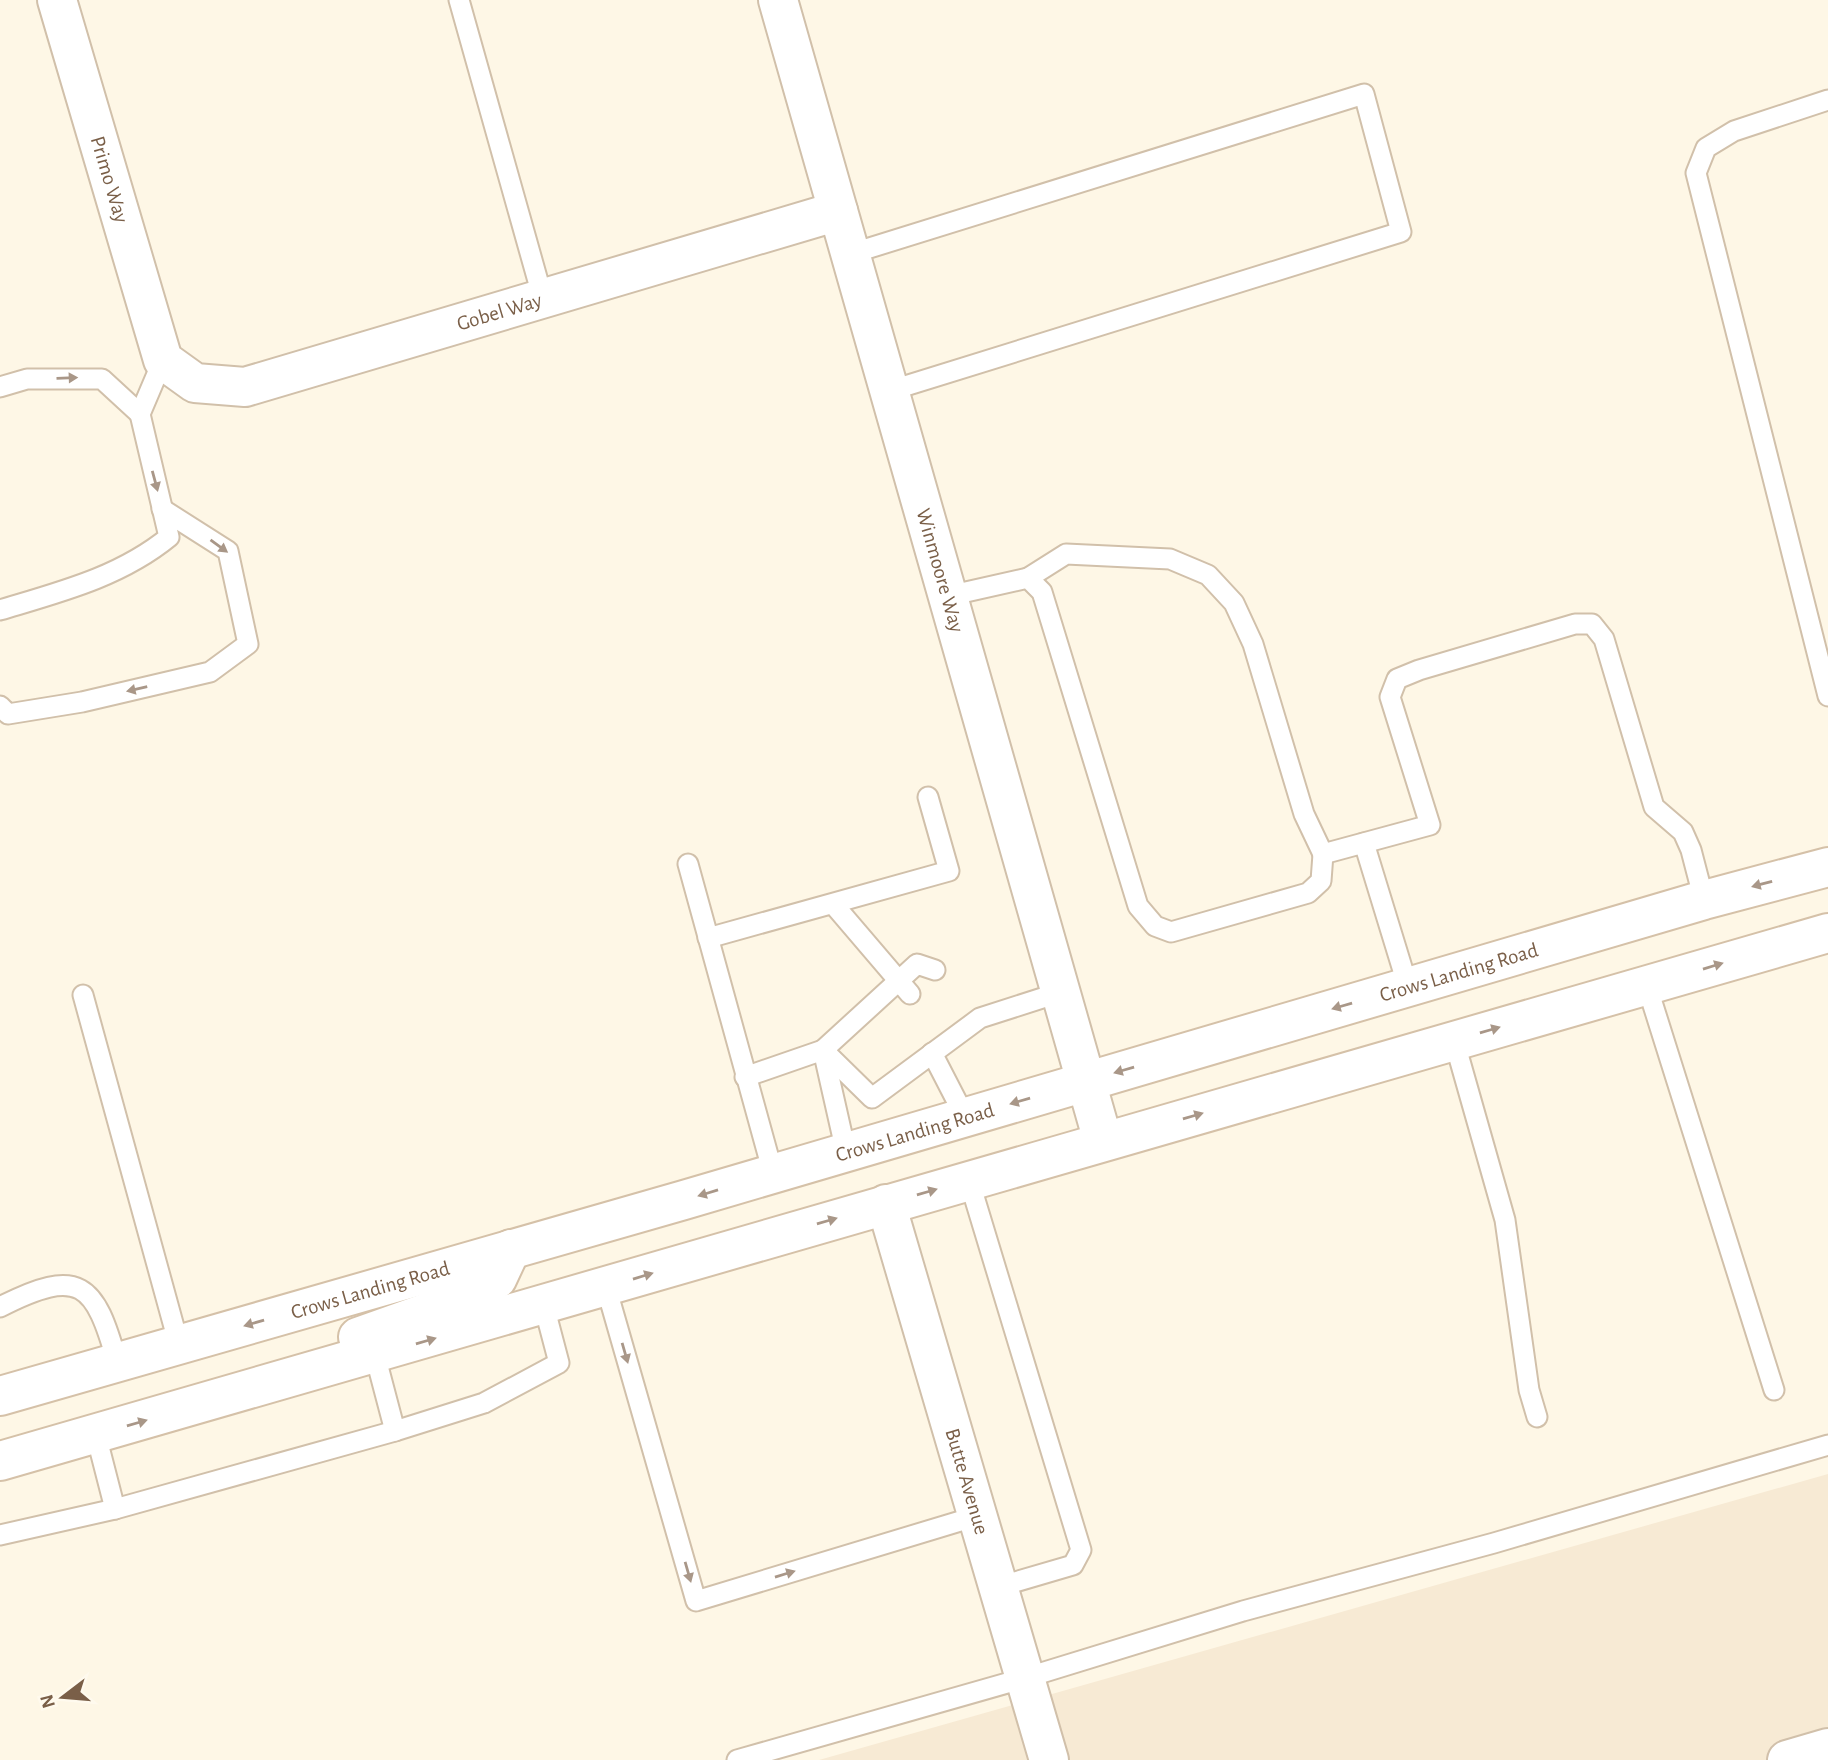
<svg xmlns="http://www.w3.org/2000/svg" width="1828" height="1760" font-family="'Alegreya Sans',sans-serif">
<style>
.residential{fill:#f7ead4}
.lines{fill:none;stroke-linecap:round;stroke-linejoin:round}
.service-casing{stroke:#d1c0aa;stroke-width:23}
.minor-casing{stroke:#d1c0aa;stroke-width:42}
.secondary-casing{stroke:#d5c1a8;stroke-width:42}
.service{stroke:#fff;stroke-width:19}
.minor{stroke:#fff;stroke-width:38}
.secondary{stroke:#fff;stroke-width:38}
.oneway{fill:#a99788}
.labels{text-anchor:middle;stroke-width:7;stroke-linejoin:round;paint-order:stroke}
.street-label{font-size:21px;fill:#7a5f48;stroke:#fffaee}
</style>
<rect width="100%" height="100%" fill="#fef7e6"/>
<polygon class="residential" points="1828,1474 1828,1760 819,1760"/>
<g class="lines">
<g class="service-casing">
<g id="service">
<polyline points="459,0 543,299"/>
<polyline points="1828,100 1734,131 1706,148 1696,173 1828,696"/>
<polyline points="850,254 1364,94 1401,232 889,391"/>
<polyline points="0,387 27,379 102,379 140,414"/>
<polyline points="1028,578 1066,554 1170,559 1208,575 1234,603 1253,644 1304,814 1323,854"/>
<polyline points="948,596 1028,578 1042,592 1138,906 1155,926 1171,932 1308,893 1321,881 1323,854 1430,825 1390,697 1397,679 1419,670 1575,624 1592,624 1604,639 1654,807 1683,832 1691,850 1704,900"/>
<path d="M 0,610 C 60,592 120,577 169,537 L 140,414 L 163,360"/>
<polyline points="0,706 8,714 82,702 210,672 248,644 228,551 162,509"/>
<polyline points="1364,843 1408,987"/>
<polyline points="688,864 773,1173"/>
<polyline points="834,905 910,994"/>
<polyline points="708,938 949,871 928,797"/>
<polyline points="935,970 917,964 823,1050 872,1098 980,1018 1061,992"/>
<polyline points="1647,986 1774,1390"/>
<polyline points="83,995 179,1345"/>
<polyline points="1454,1040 1505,1220 1529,1390 1537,1417"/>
<polyline points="932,1053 965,1117"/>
<polyline points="745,1077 823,1050 846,1152"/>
<polyline points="969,1180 1081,1550 1073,1565 998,1587"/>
<polyline points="606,1287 696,1601 977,1516"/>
<path d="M 0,1307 C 80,1266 95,1283 117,1362"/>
<polyline points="375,1355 395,1431"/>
<polyline points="96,1435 115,1509"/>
<polyline points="0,1535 115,1509 395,1431 484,1403 559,1363 544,1306"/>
<polyline points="737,1760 1025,1678 1243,1611 1494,1543 1828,1445"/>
</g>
</g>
<g class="minor-casing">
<g id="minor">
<path id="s1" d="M 57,0 L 163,360 L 195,383 L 245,387 L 838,211"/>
<path id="s2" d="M 778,0 L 1103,1141"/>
<path id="s3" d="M 886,1204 L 1049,1760"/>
<polyline points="1787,1760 1828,1748"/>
</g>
</g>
<g class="secondary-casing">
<g id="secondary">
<polyline points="358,1337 465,1299 497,1279 511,1249"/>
<path id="s4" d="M 0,1396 L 684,1200 L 1704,900 L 1828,867"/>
<path d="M 0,1461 C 610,1289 1218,1106 1828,933"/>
</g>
</g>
<use href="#service" class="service"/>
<use href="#minor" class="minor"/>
<use href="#secondary" class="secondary"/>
</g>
<defs><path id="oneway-solid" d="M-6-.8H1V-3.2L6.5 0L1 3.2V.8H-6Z" transform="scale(1.75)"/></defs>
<g class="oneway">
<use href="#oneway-solid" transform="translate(67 378) rotate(-2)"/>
<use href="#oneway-solid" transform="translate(155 481) rotate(75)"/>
<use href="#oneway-solid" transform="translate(219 546) rotate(36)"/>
<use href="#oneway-solid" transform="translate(137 689) rotate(167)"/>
<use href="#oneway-solid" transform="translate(1762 884) rotate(165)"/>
<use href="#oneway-solid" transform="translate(1713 966) rotate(-17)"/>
<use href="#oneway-solid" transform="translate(1342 1006) rotate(164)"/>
<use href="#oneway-solid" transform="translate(1490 1030) rotate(-16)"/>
<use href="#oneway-solid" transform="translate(1124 1070) rotate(164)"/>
<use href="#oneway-solid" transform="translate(1020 1101) rotate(164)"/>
<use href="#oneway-solid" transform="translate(1193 1116) rotate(-16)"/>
<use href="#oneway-solid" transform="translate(927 1192) rotate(-16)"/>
<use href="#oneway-solid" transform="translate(708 1193) rotate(163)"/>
<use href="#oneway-solid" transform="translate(827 1221) rotate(-16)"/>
<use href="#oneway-solid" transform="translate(643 1276) rotate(-17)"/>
<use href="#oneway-solid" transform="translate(254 1323) rotate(164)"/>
<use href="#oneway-solid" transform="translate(426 1341) rotate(-16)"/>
<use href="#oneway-solid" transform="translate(625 1353) rotate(74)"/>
<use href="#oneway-solid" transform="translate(137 1423) rotate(-16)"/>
<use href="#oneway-solid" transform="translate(688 1572) rotate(74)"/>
<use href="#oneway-solid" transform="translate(785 1574) rotate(-17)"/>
</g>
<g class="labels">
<g class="street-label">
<text dy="7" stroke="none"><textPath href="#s1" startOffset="187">Primo Way</textPath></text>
<text dy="7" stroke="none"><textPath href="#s1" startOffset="730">Gobel Way</textPath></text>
<text dy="7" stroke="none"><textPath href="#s2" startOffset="593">Winmoore Way</textPath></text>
<text dy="7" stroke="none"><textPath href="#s4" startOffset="1519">Crows Landing Road</textPath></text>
<text dy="7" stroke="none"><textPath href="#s4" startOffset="952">Crows Landing Road</textPath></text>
<text dy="7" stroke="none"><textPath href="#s4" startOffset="385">Crows Landing Road</textPath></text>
<text dy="7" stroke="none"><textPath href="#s3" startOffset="289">Butte Avenue</textPath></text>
</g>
</g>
<g transform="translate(63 1697) rotate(254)" stroke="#fffaee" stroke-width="5" paint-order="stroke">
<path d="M0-5L12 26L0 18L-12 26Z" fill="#7a5f48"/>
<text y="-10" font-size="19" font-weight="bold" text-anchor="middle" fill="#7a5f48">N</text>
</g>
</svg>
